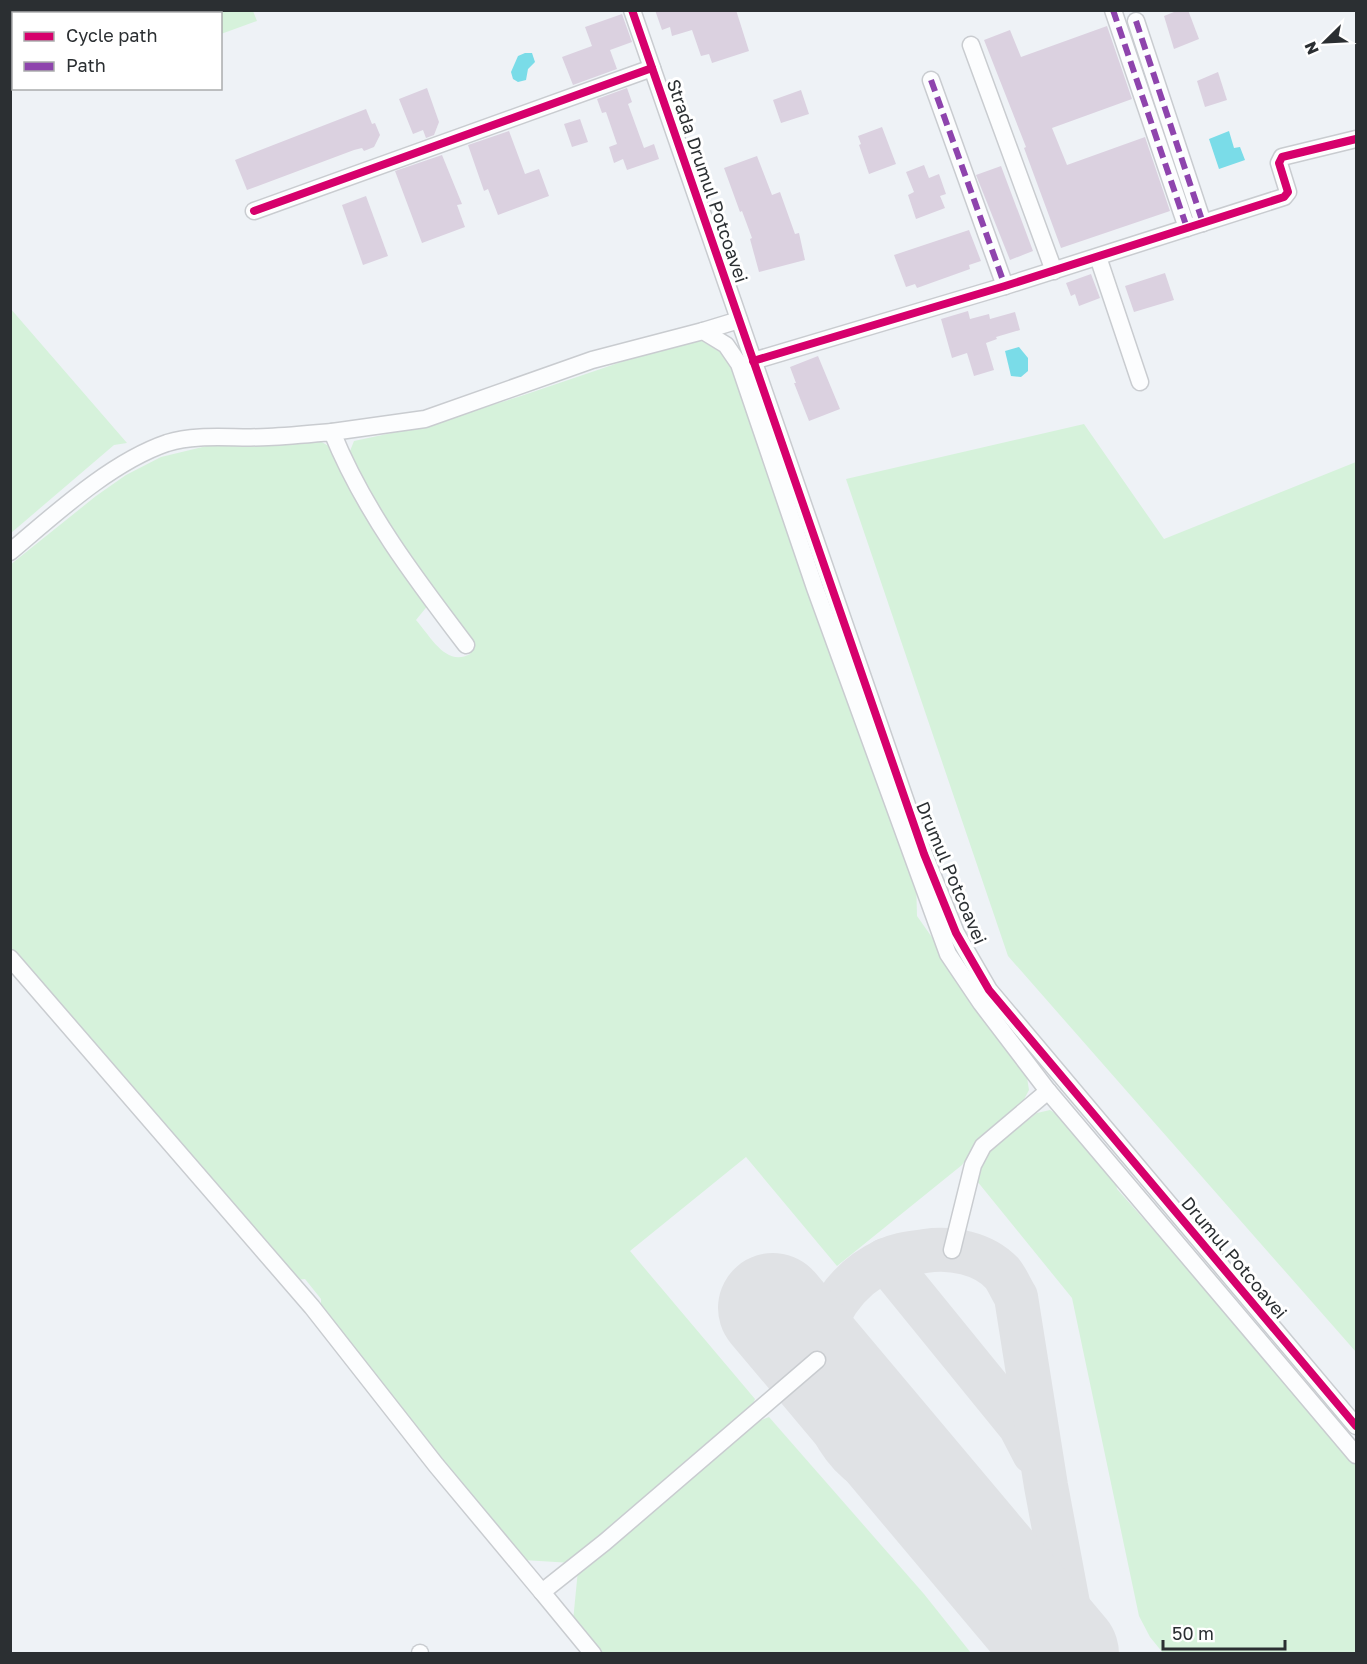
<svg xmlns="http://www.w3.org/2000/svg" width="1367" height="1664" font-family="'Golos Text',sans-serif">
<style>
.green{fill:#d6f2db}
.water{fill:#7adce8}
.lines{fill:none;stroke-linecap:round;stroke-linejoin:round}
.taxiway{stroke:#e0e2e5;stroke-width:44}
.runway{stroke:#e0e2e5;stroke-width:110}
.building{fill:#dbd1e0}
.minor-casing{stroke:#c9ccd0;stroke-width:19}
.minor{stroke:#fcfdfe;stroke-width:16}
.quiet{stroke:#8e44ad;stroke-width:6;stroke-dasharray:12 6;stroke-linecap:butt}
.cycleway-casing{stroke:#fff;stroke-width:11}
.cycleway{stroke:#d6006c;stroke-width:8}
.labels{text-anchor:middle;stroke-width:6;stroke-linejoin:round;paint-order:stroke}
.street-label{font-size:18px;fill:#2b2f32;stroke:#fff}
</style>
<rect width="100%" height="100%" fill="#eef2f6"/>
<g class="green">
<polygon points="202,10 253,11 257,21 221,34 220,14 193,13"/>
<polygon points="10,308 127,443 114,445 11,533"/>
<path d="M 695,337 L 725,355 L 736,373 L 916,877 L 917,916 L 1026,1071 L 1029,1090 L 1020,1107 L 974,1148 L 962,1165 L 837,1266 L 746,1157 L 630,1251 L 755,1399 L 748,1416 L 572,1563 L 523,1560 L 321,1308 L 321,1299 L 305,1279 L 295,1280 L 11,951 L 10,565 L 96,496 L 126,475 L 161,457 L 215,444 L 320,441 L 332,448 L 429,604 L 416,620 C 431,637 446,667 470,654 L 472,646 L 426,587 L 348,456 L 354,441 L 420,427 L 518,397 Z"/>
<polygon points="1084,424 1164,539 1356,462 1356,1352 1008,956 846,479"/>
<polygon points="1050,1110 1067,1121 1114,1175 1117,1189 1157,1234 1171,1240 1356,1461 1356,1653 1163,1653 1150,1637 1139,1616 1072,1298 977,1181 982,1156 1037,1113"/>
<polygon points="769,1417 924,1594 971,1653 600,1653 573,1621 578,1570 751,1424"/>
</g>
<g class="water">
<polygon points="525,53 532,53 535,62 528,69 526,80 518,82 513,79 511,72 518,56"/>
<polygon points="1229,131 1234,148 1240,147 1245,160 1219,169 1209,139"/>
<polygon points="1019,347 1028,358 1028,371 1021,377 1011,376 1005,351"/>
</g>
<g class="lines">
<g class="taxiway">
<polyline points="885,1260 1020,1426 1034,1453"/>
<path d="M 929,1493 C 903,1487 879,1479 858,1462 C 846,1452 838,1440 831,1426 C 824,1412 819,1399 816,1383 C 815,1376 817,1368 817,1360 C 821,1317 845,1279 886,1260 C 898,1254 912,1253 925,1251 C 951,1247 983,1253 1002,1273 C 1007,1279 1011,1289 1016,1297 L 1046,1486 L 1070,1614 L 1083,1654"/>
</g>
<polyline class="runway" points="773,1308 1064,1654"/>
</g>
<g class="building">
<polygon points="655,10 736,10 749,51 712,63 709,54 701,56 692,30 672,36 670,27 662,30"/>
<polygon points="1179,10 1188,10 1199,39 1174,49 1164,16"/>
<polygon points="622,14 632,42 610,50 617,69 573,85 562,57 592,46 585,27"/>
<polygon points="1107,26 1132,99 1052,128 1067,165 1145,137 1170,211 1061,248 1024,148 1026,147 984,40 1010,30 1021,57"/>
<polygon points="1218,72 1227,100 1205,107 1197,81"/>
<polygon points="427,88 439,122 434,135 426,138 423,130 413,134 399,99"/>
<polygon points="627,88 632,102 628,104 644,148 654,144 659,159 627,170 623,159 614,163 609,147 617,144 606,112 602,113 597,99"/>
<polygon points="801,90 809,114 781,123 773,100"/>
<polygon points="366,109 372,124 375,123 380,135 374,147 364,151 362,148 354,150 247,190 235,160"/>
<polygon points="580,119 588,142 572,147 564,124"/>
<polygon points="882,127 896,164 869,174 859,145 861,144 858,136"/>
<polygon points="509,131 525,174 539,169 549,196 498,215 488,189 484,191 468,145"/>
<polygon points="442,155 462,204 457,205 465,227 422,243 395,171"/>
<polygon points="757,156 772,195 780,192 795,234 799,233 805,260 759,272 750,239 752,238 742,211 740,212 724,168"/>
<polygon points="924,165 929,178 939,174 946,194 940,196 945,208 916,219 908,195 914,192 906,172"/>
<polygon points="1001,166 1033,251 1010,260 976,175"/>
<polygon points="366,196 388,256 363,265 342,205"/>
<polygon points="969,230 981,261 969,265 970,269 917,288 915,284 906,287 894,255"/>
<polygon points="1165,273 1174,300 1134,312 1125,286"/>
<polygon points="1091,274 1100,298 1079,306 1075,294 1071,296 1066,283"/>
<polygon points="968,311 970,319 989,314 990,319 1015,312 1020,330 996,337 997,339 986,343 994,370 974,376 967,353 952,358 941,319"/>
<polygon points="818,356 840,409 809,421 794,383 796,383 790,367"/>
</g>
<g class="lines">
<g class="minor-casing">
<g id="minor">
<polyline points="632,10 924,854 956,933 989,990 1356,1426"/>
<polyline points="1113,10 1187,228"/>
<polyline points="1136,21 1203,223"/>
<polyline points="971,45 1054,271"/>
<polyline points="931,80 1005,286"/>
<polyline points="254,211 652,68"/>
<polyline points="1098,257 1140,382"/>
<polyline points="703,331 739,320"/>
<polyline points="753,361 1005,286 1284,197 1288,192 1279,163 1282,157 1356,139"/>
<polyline points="332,432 425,419 592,360 703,331 726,345 739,364 815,588 948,954 981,1003 1048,1091 1356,1455"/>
<path d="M 10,552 C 55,514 111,462 167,443 C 199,433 235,439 268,437 C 289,436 310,434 332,432 C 364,511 415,578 466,645"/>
<polyline points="10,958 312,1307 436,1465 542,1592"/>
<polyline points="952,1250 973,1165 983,1146 1048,1091"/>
<polyline points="420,1653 420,1654"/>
<polyline points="593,1654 542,1592 605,1542 817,1360"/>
</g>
</g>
<use href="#minor" class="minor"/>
<g class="quiet">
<polyline points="1113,10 1187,228"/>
<polyline points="1136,21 1203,223"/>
<polyline points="931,80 1005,286"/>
</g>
<g class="cycleway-casing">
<g id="cycleway">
<polyline points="632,10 924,854 956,933 989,990 1356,1426"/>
<polyline points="254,211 652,68"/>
<polyline points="753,361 1005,286 1284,197 1288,192 1279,163 1282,157 1356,139"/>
</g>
</g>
<use href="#cycleway" class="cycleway"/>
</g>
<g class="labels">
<g class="street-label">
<text transform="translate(707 181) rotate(71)" y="6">Strada Drumul Potcoavei</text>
<text transform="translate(951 873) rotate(67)" y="6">Drumul Potcoavei</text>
<text transform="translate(1234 1258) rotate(50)" y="6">Drumul Potcoavei</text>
</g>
</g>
<rect width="1367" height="1664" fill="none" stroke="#2b2f32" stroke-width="24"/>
<rect x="12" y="12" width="210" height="78" fill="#ffffff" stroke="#aaacad" stroke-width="1.5"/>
<rect x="24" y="32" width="30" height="9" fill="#d6006c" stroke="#aaacad" stroke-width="1.5"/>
<text x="66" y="42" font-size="18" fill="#2b2f32">Cycle path</text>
<rect x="24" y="62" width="30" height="9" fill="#8e44ad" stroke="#aaacad" stroke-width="1.5"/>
<text x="66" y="72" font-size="18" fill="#2b2f32">Path</text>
<g transform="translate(1325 42) rotate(246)" stroke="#ffffff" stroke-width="4.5" paint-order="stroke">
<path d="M0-4.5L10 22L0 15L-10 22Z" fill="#2b2f32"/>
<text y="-9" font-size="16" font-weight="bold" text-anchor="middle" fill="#2b2f32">N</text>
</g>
<path d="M1163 1640v9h122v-9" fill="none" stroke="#2b2f32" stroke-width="3"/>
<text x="1172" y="1640" font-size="18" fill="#2b2f32" stroke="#ffffff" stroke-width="4.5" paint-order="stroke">50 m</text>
</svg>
